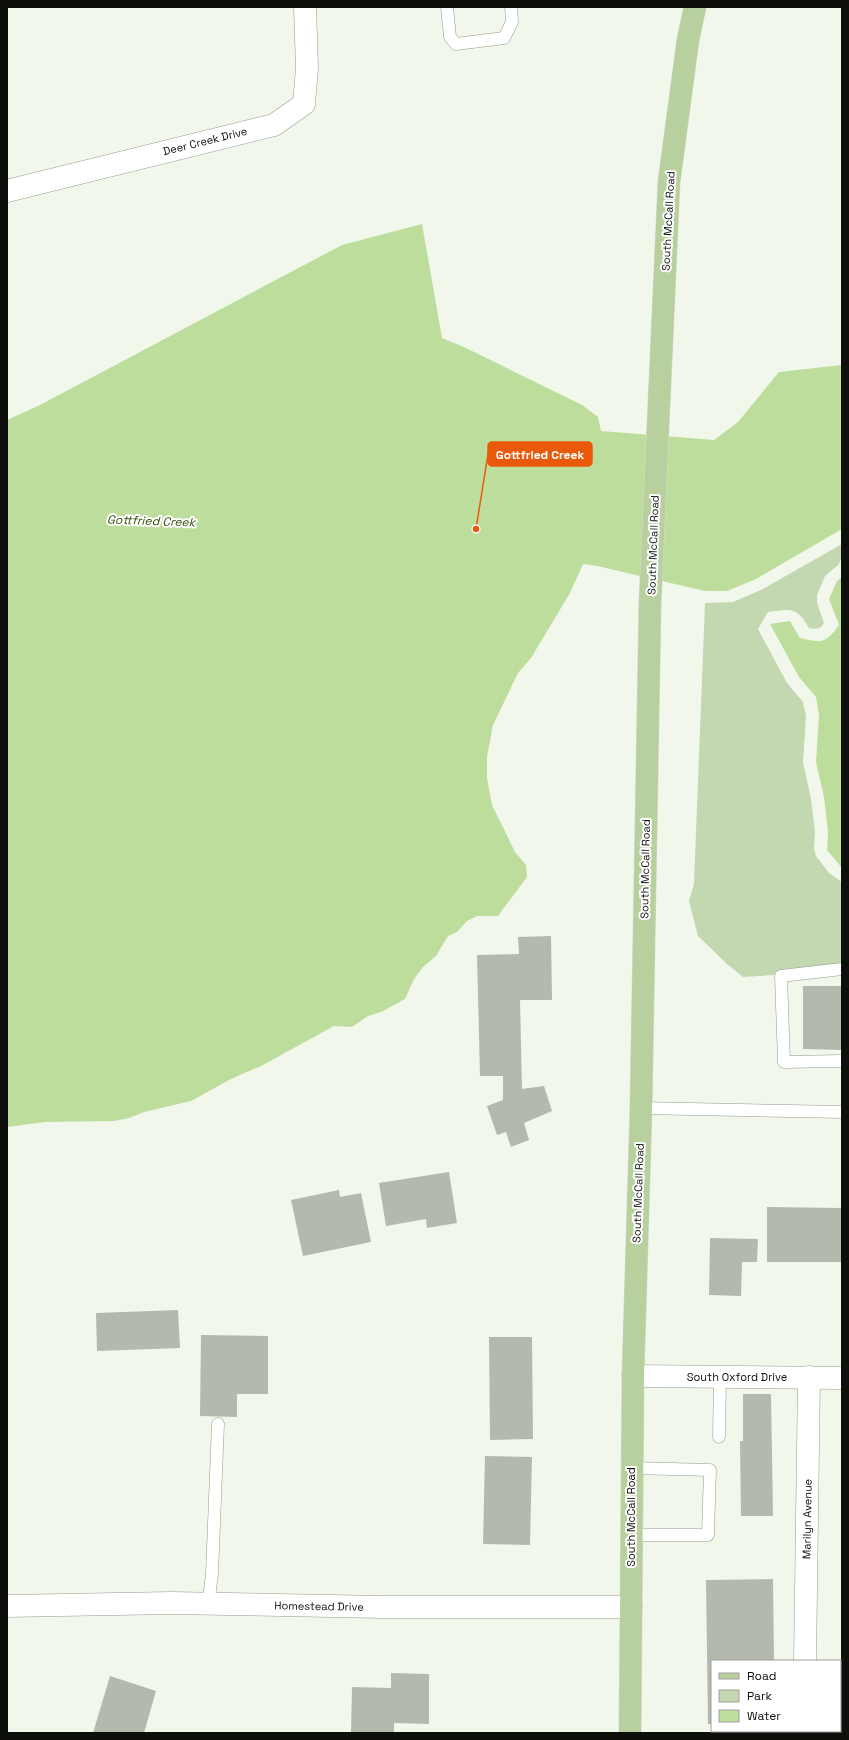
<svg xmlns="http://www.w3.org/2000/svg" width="849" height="1740" font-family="'Space Grotesk',sans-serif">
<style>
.green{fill:#c3d7b0}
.water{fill:#bddd9c}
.building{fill:#b3b9ad}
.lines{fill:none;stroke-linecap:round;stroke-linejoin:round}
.service-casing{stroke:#949b8e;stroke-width:13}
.minor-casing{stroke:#949b8e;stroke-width:23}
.primary-casing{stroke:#d8d9d8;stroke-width:23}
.service{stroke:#fff;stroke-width:12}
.minor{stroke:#fff;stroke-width:22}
.primary{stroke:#b8d09d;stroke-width:22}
.labels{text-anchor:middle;stroke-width:4;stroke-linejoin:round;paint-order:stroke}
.street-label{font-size:11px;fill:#0d0f0b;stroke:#fff}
.water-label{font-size:12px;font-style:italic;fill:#2e4901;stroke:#fff}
.leader{fill:none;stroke:#e8590c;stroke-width:1.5}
.callout-dot{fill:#e8590c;stroke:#fff;stroke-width:1.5}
.callout{fill:#e8590c;stroke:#e8590c;stroke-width:1.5}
.callout-label{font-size:12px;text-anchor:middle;font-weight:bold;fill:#fff}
</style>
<rect width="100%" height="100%" fill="#f1f8eb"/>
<path class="green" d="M 842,544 L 842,558 L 838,565 L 825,576 L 817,595 L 817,603 L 824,623 C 820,630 816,629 809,628 C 797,606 790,609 768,612 L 758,629 L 787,683 L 803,702 L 806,716 L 803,762 L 811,799 L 815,832 L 814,849 L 816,856 L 829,873 L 842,882 L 842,967 L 789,974 L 743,977 L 727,964 L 698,936 L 689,901 L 694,884 L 705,603 L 733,602 L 761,590 Z"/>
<g class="water">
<polygon points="422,224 442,338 466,348 582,405 598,417 601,431 714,440 738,422 779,372 842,365 842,529 756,579 727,591 705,591 597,566 583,564 570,593 531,658 518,673 493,725 487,757 487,778 492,805 515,852 526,865 527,877 498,916 477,916 467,921 457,932 448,936 436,956 423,967 414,979 405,999 381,1012 368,1016 352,1027 334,1026 263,1065 231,1079 191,1101 144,1112 129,1118 114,1121 45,1122 7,1127 7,420 40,405 342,245"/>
<path d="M 842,577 L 842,868 L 827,850 L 828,832 L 824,797 L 816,762 L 819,715 L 816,697 L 799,677 L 770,624 L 790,621 L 800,638 C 822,643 825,644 839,625 L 829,599 L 837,581 Z"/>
</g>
<g class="building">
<polygon points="551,936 552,1000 520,1000 522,1089 544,1086 552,1111 524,1123 529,1140 511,1147 506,1132 497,1135 487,1106 503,1100 503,1076 480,1076 477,955 519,954 518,937"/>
<polygon points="803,986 842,986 842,1050 803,1049"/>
<polygon points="449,1172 457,1223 427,1228 426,1219 386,1226 379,1183"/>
<polygon points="339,1190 340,1197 361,1193 371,1242 303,1256 291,1200"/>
<polygon points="767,1207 842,1208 842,1262 767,1262"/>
<polygon points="710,1238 758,1239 757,1262 742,1262 741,1296 709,1295"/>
<polygon points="178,1310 180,1348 97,1351 96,1313"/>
<polygon points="201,1335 268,1336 268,1394 237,1394 237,1417 200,1416"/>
<polygon points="489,1337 532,1337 533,1439 490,1440"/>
<polygon points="743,1394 771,1394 773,1516 741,1516 740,1441 743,1441"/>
<polygon points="485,1456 532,1457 530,1545 483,1544"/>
<polygon points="773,1579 774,1661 712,1661 712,1724 708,1724 706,1580"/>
<polygon points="391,1673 429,1674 429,1724 394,1723 394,1733 351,1733 352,1687 391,1688"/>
<polygon points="110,1676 156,1691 144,1733 93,1733"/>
</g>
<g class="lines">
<g class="service-casing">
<g id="service">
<polyline points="447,7 450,37 456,44 504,38 512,22 511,7"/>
<polyline points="842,969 781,976 784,1062 842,1061"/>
<polyline points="641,1108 842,1112"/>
<polyline points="719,1437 720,1377"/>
<polyline points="631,1535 708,1535 710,1470 632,1468"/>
<polyline points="208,1605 212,1574 218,1424"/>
</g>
</g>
<g class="minor-casing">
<g id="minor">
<polyline points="7,191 274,125 304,104 307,68 305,7"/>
<polyline points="633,1376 842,1378"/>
<polyline points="7,1606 171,1603 382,1607 631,1607"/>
<polyline points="805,1661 809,1377"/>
<polyline points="804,1733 804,1731"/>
</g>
</g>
<g class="primary-casing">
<polyline id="primary" points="630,1733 633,1376 641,1108 650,603 669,182 688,40 695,7"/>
</g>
<use href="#service" class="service"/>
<use href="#minor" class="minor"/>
<use href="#primary" class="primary"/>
</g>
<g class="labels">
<g class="street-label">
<text transform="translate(205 141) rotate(-14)" y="4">Deer Creek Drive</text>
<text transform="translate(668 221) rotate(-87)" y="4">South McCall Road</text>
<text transform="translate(653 545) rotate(-88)" y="4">South McCall Road</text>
<text transform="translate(645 869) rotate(-89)" y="4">South McCall Road</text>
<text transform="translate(638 1193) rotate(-88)" y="4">South McCall Road</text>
<text x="737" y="1381">South Oxford Drive</text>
<text transform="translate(631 1517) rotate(-90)" y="4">South McCall Road</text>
<text transform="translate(807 1519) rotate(-89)" y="4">Marilyn Avenue</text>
<text transform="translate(319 1606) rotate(1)" y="4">Homestead Drive</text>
</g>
<g class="water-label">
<text transform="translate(151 521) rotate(2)" y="4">Gottfried Creek</text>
</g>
</g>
<path class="leader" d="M476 529L488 454"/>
<circle class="callout-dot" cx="476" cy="529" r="4"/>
<rect class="callout" x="488" y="442" width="104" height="24" rx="4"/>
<g class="callout-label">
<text x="540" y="459">Gottfried Creek</text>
</g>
<rect width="849" height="1740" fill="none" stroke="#0d0f0b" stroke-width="16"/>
<rect x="711" y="1660" width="130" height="72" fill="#ffffff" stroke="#9e9f9d"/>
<rect x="719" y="1673" width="20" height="6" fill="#b8d09d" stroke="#9e9f9d"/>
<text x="747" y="1680" font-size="12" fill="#0d0f0b">Road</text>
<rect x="719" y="1690" width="20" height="12" fill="#c3d7b0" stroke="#9e9f9d"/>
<text x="747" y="1700" font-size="12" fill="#0d0f0b">Park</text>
<rect x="719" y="1710" width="20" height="12" fill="#bddd9c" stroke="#9e9f9d"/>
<text x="747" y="1720" font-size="12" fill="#0d0f0b">Water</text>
</svg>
